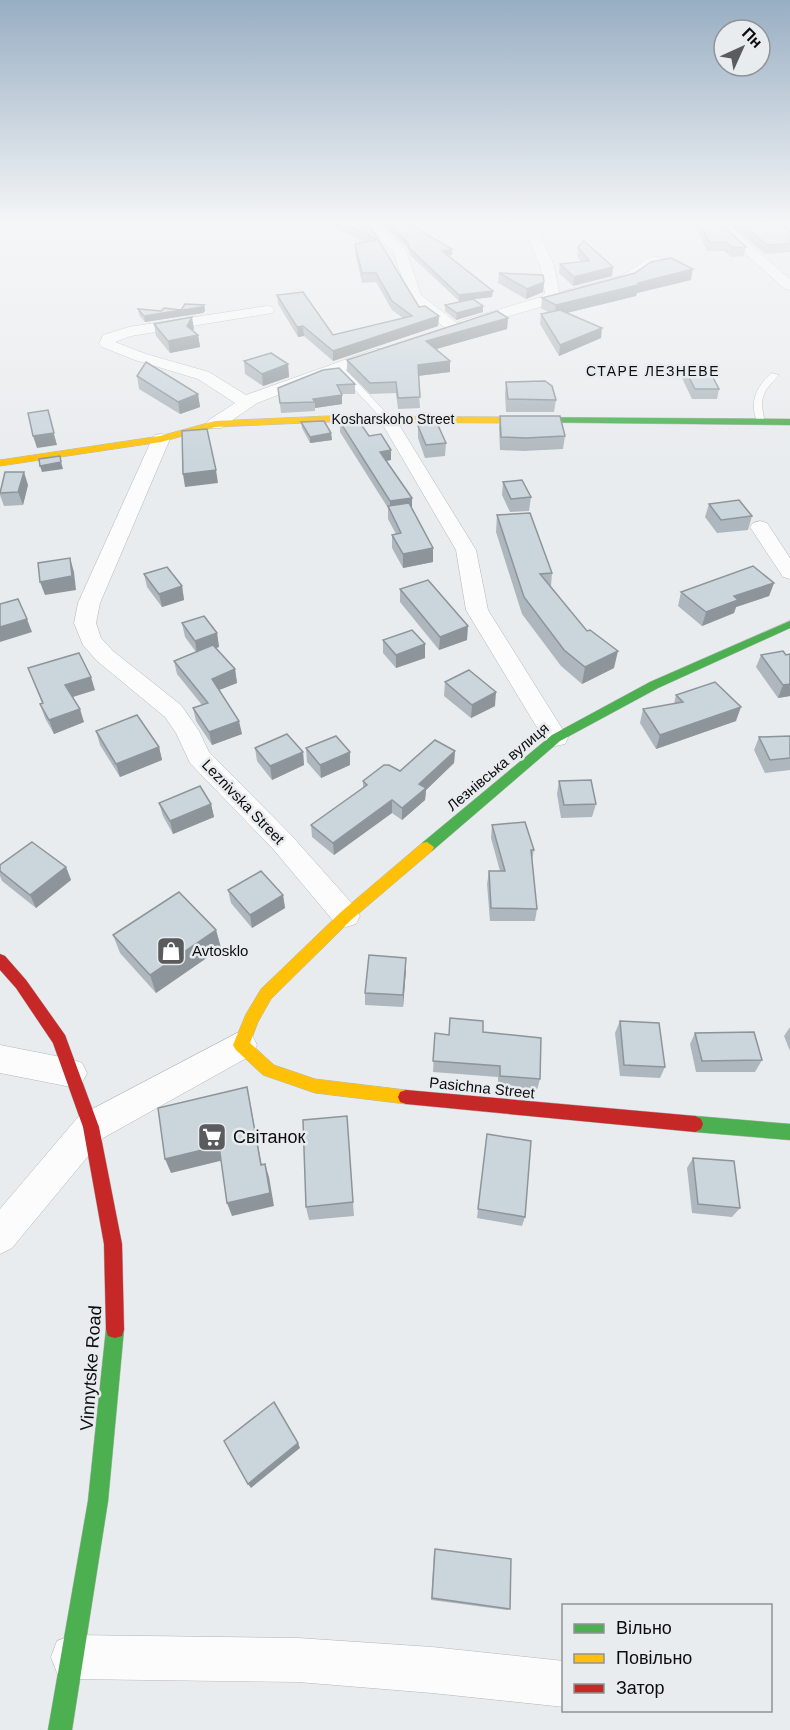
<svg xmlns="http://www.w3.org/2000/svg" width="790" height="1730" font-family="Helvetica,sans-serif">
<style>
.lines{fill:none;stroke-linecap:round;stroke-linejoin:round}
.lane-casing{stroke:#b4b6b7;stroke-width:1}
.street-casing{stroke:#b4b6b7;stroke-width:1}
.fast-casing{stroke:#b4b6b7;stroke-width:1}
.slow-casing{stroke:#b4b6b7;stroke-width:1}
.jam-casing{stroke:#b4b6b7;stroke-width:1}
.lane{fill:#fcfcfc;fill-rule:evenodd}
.street{fill:#fcfcfc;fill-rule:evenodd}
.fast{fill:#4caf50;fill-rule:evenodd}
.slow{fill:#ffc107;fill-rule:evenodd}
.jam{fill:#c62828;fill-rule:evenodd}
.wall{fill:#aeb7bd}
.shaded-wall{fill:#8d959a}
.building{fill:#cad5dc;stroke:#8d959a;stroke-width:1.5}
.labels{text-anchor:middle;stroke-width:5;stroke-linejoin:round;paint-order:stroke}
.far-neighbourhood-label{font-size:14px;letter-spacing:1.5px;fill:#0c0d0e;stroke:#e8ecef}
.far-street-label{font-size:14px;fill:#0c0d0e;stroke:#e8ecef}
.street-label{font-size:15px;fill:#0c0d0e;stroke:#e8ecef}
.poi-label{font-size:15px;fill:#0c0d0e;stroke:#e8ecef;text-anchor:start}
.near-poi-label{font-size:18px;fill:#0c0d0e;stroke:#e8ecef;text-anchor:start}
.near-street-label{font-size:18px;fill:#0c0d0e;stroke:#e8ecef}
</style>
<rect width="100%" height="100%" fill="#e9ecee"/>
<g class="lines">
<g class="lane-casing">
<g id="lane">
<polygon points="340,370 346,370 391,418 391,422 385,422 340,374"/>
<path d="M 772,373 L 779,375 C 762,393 759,397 765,422 L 758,424 C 749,403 755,387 772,373 Z"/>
</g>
</g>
<g class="street-casing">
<g id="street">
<polygon points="521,221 533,221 554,265 559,292 623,275 650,257 660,257 662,260 633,281 470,327 461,327 459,331 449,331 410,300 393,251 367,226 373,222 377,223 406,250 421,295 458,324 460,321 541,297 545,293 540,265"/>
<polygon points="708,221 722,221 790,279 790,290 785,289"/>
<polygon points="267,306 272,307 274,310 272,313 131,336 115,342 146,354 209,372 246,395 375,349 385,349 388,352 385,355 257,403 221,428 209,428 206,424 209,420 235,403 198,379 135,360 102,347 99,344 103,335 129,327"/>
<polygon points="388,415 394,416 396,420 476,550 488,610 568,738 565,744 556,746 547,744 466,610 456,550 380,420 382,416"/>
<polygon points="161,434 167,435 170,439 100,603 96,623 101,638 113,651 181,705 199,731 209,752 291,835 356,908 360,916 356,924 346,927 336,924 273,849 190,763 176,733 165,717 97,661 83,645 74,623 78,603 152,439 155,435"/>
<polygon points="760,521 767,523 790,558 790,579 783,577 750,527 753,523"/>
<polygon points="241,1031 252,1035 257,1045 252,1055 103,1138 12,1248 0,1254 0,1209 79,1116"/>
<polygon points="0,1045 71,1059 82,1063 87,1073 82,1083 71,1087 0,1073"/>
<polygon points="73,1635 298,1638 432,1647 564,1661 564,1707 432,1693 298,1682 73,1679 57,1673 51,1657 57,1641"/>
</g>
</g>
<g class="fast-casing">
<g id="fast">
<polygon points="507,417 790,419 790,425 504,422 504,418"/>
<polygon points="790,621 790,628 658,688 560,741 432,851 422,851 420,847 422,843 552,735 650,682"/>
<polygon points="695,1116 790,1124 790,1140 695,1132 689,1129 687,1124 689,1119"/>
<polygon points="115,1320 122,1322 124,1329 108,1501 72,1730 48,1730 88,1501 106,1329 108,1322"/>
</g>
</g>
<g class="slow-casing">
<g id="slow">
<polygon points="328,416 507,417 511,420 507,423 328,422 215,427 161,442 0,466 0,460 160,436 215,421"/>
<polygon points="427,842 434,847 432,851 351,920 271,999 258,1022 250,1043 274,1065 315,1079 406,1090 412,1092 414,1097 412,1102 406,1104 315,1093 263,1075 236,1050 233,1045 246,1014 261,989 341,912 422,843"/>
</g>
</g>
<g class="jam-casing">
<g id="jam">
<polygon points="0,954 5,956 26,980 65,1035 99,1127 122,1244 124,1329 122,1336 115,1338 108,1336 106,1329 104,1244 83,1127 53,1043 16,988 0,970"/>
<polygon points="406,1090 695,1116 701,1119 703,1124 701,1129 695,1132 406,1104 400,1102 398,1097 400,1092"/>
</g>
</g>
<use href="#lane" class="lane"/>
<use href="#street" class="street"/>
<use href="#fast" class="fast"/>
<use href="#slow" class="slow"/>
<use href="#jam" class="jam"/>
</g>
<g class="wall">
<polygon points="325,221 367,221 419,307 439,316 438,326 333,361 304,336 298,337 278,304 277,295 333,335 403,318 392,310 376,282 362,283 355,253 355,244 364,242 325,223"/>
<polygon points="379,221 403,221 452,255 448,255 492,297 474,299 483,306 483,312 456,320 445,311 445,305 471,299 459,301 410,255 408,248"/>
<polygon points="693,221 718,221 746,247 744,256 731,257 724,251 707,251"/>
<polygon points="725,221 778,221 790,230 790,252 765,254"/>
<polygon points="578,247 613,267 612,276 573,286 559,273 560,264 581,262 577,256"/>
<polygon points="499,273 544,282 543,292 526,299 498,283"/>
<polygon points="691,280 637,293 636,296 567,313 601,338 559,356 540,324 541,314 548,312 541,308 542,298"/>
<polygon points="204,305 205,311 203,313 145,322 139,315 138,309 161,311 181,310"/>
<polygon points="508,318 507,329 435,349 450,372 418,376 420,408 398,409 396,393 370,394 347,371 347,360"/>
<polygon points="154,324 194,329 193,331 198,335 200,347 170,353 156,336"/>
<polygon points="244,361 288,364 289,377 263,386 245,374"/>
<polygon points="684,368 719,389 717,399 692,399 682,378"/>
<polygon points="323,370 355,384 355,394 342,394 342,404 315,408 315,411 281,413 278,388"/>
<polygon points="137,376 198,394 200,407 180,414 139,389"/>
<polygon points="506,382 556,400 554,412 506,412 505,395"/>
<polygon points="500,416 565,436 563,449 524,451 500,450 499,428"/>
<polygon points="301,422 331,433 332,440 310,443 302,428"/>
<polygon points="340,422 369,436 391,450 391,460 386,461 412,498 412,508 433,562 403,568 392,548 392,535 396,534 388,519 388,508 340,432"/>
<polygon points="418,426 446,443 445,456 425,458 418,438"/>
<polygon points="503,482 531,497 529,511 510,512 502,495"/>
<polygon points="28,485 23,505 4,506 0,495 0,490"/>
<polygon points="709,504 752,516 748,530 717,533 705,517"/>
<polygon points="497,515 552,573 551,586 614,668 582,684 561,666 522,614 496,532"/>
<polygon points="144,574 182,586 184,600 162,607 147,587"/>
<polygon points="774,583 769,596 736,607 734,613 702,626 678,606 681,592"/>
<polygon points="400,589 467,640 439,650 400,602"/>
<polygon points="182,623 217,633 219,647 216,648 235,669 237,683 219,690 242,734 212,745 196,721 193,708 202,705 177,674 174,661 196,652 185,637"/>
<polygon points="383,640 425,644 425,658 396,668 383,653"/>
<polygon points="761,655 786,655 790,696 778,698 756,667"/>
<polygon points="28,668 95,690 73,697 84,722 54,734 45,718 40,704 42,703"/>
<polygon points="445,682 495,706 471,718 444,696"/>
<polygon points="676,695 736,721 656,749 640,723 643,709 674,704"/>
<polygon points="96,731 159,747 162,760 120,777 100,745"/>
<polygon points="790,736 790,770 765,773 754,750 759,737"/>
<polygon points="255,748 303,752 304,765 272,780 257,761"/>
<polygon points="306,748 350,765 321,778 307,762"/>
<polygon points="455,751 454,763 426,790 425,800 402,820 392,813 334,855 312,837 311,825 363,788 363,781 400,771"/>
<polygon points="559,781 596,804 592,817 561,818 557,794"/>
<polygon points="159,803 211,804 214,817 173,834 163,816"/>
<polygon points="492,825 534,850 532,860 537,909 535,921 490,921 487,884 489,871 500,871 491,838"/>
<polygon points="0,865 66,867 71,880 36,908 2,881 0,876"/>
<polygon points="228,890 283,895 285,908 252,928 231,903"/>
<polygon points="216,930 221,948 156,993 120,953 113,935"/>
<polygon points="406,970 403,1007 365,1005 365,993"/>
<polygon points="620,1021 665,1067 660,1078 620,1076 615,1033"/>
<polygon points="790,1027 790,1051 784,1036"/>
<polygon points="483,1032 540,1079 537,1090 498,1087 498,1077 433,1072 435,1033 449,1035"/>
<polygon points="695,1033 762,1060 755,1072 696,1072 690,1044"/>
<polygon points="347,1116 354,1216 309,1220 306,1207"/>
<polygon points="487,1134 525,1217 522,1226 477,1218"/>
<polygon points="693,1158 740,1208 732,1217 692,1213 687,1168"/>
<polygon points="435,1549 510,1609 507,1610 431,1600 434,1552"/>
</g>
<g class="shaded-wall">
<polygon points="452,249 452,255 442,257 442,251"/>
<polygon points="613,267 612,276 573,286 574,277"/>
<polygon points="693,269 691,280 637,293 636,296 554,316 556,305 638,283"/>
<polygon points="544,282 543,292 526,299 527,289"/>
<polygon points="493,291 492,297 459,301 459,295"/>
<polygon points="204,305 205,311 203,313 145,322 144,316"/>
<polygon points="483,306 483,312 456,320 457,313"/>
<polygon points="439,316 438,326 333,361 333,351"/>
<polygon points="192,317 194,329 189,337 198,335 200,347 170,353 168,341 187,326"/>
<polygon points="508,318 507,329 426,352 426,341"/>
<polygon points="303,326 304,336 298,337 297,327"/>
<polygon points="602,328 601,338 559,356 560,345"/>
<polygon points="450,361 450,372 417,376 418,365"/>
<polygon points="288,364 289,377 263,386 262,374"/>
<polygon points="198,394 200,407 180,414 178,402"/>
<polygon points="342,395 342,404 315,408 315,402 313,399"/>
<polygon points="51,423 57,445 37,448 33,436"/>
<polygon points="331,433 332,440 310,443 310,437"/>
<polygon points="391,450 391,460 380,462 380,452"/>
<polygon points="61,462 63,469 42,472 40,466"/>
<polygon points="216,470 218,483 185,487 183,474"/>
<polygon points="24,472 28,485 23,505 18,492"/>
<polygon points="412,498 412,509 390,510 390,501"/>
<polygon points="433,548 433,562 403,568 403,554"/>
<polygon points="70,558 74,572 76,590 45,595 40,582"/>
<polygon points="774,583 769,596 736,607 734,613 702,626 706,612 734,596"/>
<polygon points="182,586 184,600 162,607 159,594"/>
<polygon points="27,619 32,632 0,642 0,627"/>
<polygon points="468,626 467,640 439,650 440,637"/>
<polygon points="217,633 219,647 197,654 195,641"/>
<polygon points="425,644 425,658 396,668 396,655"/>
<polygon points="618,651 614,668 582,684 585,667"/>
<polygon points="235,669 237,683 214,692 212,679"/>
<polygon points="91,677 95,690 69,698 65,685"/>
<polygon points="790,684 790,696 778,698 783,685"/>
<polygon points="496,692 495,706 471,718 472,705"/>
<polygon points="741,707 736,721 656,749 660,735"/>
<polygon points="80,709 84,722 54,734 49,720"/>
<polygon points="239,721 242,734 212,745 209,732"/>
<polygon points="159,747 162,760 120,777 116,764"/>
<polygon points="455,751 454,763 426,790 425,800 402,820 402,808 419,784"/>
<polygon points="303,752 304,765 272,780 270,766"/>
<polygon points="350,752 350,765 321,778 320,765"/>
<polygon points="392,800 392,813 334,855 333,843"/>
<polygon points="211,804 214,817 173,834 170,821"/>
<polygon points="66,867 71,880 36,908 30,895"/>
<polygon points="283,895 285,908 252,928 250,915"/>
<polygon points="216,930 221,948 156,993 150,975"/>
<polygon points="406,958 406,970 403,1007 403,995"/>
<polygon points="247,1087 250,1102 264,1178 261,1165"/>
<polygon points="219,1146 224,1160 171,1173 165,1159"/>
<polygon points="265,1164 269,1177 274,1206 232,1216 227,1203"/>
<polygon points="298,1443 300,1448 251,1488 248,1484"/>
</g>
<g class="building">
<polygon points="339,221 367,221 419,307 425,306 439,316 333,351 303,326 297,327 277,295 303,292 333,335 412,316 392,301 376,273 362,273 355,244 378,240"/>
<polygon points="385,221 403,221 452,249 442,251 493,291 459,295 410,249 408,243"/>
<polygon points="699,221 718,221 746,247 733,248 726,242 709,242"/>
<polygon points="738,221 778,221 790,230 790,244 767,245"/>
<polygon points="584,241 613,267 574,277 560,264 589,261 578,247"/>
<polygon points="671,258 693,269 638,283 638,285 556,305 542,298 635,273 651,262"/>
<polygon points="499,273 543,275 544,282 527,289"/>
<polygon points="473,299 483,306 457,313 445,305"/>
<polygon points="185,304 204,305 202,307 144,316 138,309 161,311 164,308 181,310"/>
<polygon points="560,310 602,328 560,345 541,314"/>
<polygon points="497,311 508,318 426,341 450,361 418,365 420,397 398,398 396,382 370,383 347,360"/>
<polygon points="192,317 187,326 198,335 168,341 154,324"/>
<polygon points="271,353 288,364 262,374 244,361"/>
<polygon points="146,362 198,394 178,402 137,376"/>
<polygon points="339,368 355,384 337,385 342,395 313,399 315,402 280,403 278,388 323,370"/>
<polygon points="684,368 708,368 719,389 695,389"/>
<polygon points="545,381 552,386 556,400 508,399 506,382"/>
<polygon points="48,410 54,433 33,436 28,413"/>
<polygon points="500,416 560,416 565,436 526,438 501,437"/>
<polygon points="347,417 356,417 369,436 381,434 391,450 380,452 412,498 390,501 340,422"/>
<polygon points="324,421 331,433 310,437 301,422"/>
<polygon points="437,423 446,443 426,445 418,426"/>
<polygon points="207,429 216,470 183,474 182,431"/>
<polygon points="60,456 61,462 40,466 39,459"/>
<polygon points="5,472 24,472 18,492 0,493"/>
<polygon points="522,480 531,497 511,499 503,482"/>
<polygon points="739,500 752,516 721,520 709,504"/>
<polygon points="409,503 433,548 403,554 392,535 401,533 388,506"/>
<polygon points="530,513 552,573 540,574 587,631 590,630 618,651 585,667 564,650 524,597 497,515"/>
<polygon points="70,558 72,576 40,582 38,563"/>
<polygon points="753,566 774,583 734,596 738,600 706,612 681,592"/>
<polygon points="167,567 182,586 159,594 144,574"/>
<polygon points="428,580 468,626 440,637 400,589"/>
<polygon points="18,599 27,619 0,627 0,604"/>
<polygon points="204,616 217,633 195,641 182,623"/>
<polygon points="412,630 425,644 396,655 383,640"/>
<polygon points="213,645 235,669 212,679 239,721 209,732 193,708 208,703 174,661"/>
<polygon points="783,651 786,655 790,654 790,684 783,685 761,655"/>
<polygon points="79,653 91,677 65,685 80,709 49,720 40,704 43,703 28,668"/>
<polygon points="469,670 496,692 472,705 445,682"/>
<polygon points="715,682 741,707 660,735 643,709 683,702 676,695"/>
<polygon points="137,715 159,747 116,764 96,731"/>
<polygon points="287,734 303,752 270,766 255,748"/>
<polygon points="336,736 350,752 320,765 306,748"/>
<polygon points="790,736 790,758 770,760 759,737"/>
<polygon points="435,740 455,751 419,784 426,788 402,808 392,800 333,843 311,825 367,785 363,781 384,765 389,765 400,771"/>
<polygon points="591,780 596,804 564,805 559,781"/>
<polygon points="200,786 211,804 170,821 159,803"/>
<polygon points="525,822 534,850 531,850 537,909 491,908 489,871 505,871 492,825"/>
<polygon points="32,842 66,867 30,895 0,871 0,865"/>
<polygon points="261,871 283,895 250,915 228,890"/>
<polygon points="179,892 216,930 150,975 113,935"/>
<polygon points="369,955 406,958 403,995 365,993"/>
<polygon points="450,1018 483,1021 483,1032 541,1038 540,1079 500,1076 500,1066 433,1061 435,1033 449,1035"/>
<polygon points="620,1021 659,1023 665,1067 624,1065"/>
<polygon points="754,1032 762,1060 702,1061 695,1033"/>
<polygon points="247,1087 261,1165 265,1164 270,1193 227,1203 219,1146 165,1159 158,1108"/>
<polygon points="347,1116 353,1202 306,1207 303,1120"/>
<polygon points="487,1134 531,1141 525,1217 478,1209"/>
<polygon points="693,1158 734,1161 740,1208 698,1204"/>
<polygon points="274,1402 298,1443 248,1484 224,1441"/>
<polygon points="435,1549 511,1559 510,1609 432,1598"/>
</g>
<linearGradient id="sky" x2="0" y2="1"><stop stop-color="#98aec3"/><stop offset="0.48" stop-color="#f5f6f7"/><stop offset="1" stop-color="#f5f6f7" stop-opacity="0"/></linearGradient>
<rect width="790" height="464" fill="url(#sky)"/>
<defs>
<g id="shop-square" transform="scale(1.5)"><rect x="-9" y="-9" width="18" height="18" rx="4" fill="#595b5c" stroke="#e8ecef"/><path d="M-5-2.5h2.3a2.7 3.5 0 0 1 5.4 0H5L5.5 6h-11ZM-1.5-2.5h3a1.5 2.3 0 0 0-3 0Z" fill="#fff"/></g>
<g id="supermarket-square" transform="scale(1.5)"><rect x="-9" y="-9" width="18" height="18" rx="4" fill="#595b5c" stroke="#e8ecef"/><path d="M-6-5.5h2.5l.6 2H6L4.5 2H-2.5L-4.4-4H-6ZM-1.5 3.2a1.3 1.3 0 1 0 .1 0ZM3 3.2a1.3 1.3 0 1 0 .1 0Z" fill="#fff"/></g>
</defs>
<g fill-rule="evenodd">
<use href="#shop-square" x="171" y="951"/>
<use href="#supermarket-square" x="212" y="1137"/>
</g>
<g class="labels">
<g class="far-neighbourhood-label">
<text x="653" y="376">СТАРЕ ЛЕЗНЕВЕ</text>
</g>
<g class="far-street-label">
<text x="393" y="424">Kosharskoho Street</text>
</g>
<g class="street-label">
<text transform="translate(498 767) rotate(-40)" y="5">Лезнівська вулиця</text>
<text transform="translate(243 802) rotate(46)" y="5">Leznivska Street</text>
<text transform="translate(482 1088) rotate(6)" y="5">Pasichna Street</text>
</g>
<g class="poi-label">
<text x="192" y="956">Avtosklo</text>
</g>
<g class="near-poi-label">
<text x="233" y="1143">Світанок</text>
</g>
<g class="near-street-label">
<text transform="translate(91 1368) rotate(-86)" y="6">Vinnytske Road</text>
</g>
</g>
<rect x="562" y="1604" width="210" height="108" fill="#e8ecef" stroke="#909395" stroke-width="1.5"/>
<rect x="574" y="1624" width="30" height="9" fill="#4caf50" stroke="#909395" stroke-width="1.5"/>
<text x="616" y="1634" font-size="18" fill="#0c0d0e">Вільно</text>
<rect x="574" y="1654" width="30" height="9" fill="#ffc107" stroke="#909395" stroke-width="1.5"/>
<text x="616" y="1664" font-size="18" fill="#0c0d0e">Повільно</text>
<rect x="574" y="1684" width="30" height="9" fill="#c62828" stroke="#909395" stroke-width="1.5"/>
<text x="616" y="1694" font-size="18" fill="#0c0d0e">Затор</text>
<g transform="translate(742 48) rotate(45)"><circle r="28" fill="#e8ecef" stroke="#909395" stroke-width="1.5"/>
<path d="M0-4.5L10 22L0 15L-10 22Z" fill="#595b5c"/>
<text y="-9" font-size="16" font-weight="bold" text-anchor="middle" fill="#0c0d0e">Пн</text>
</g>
</svg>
